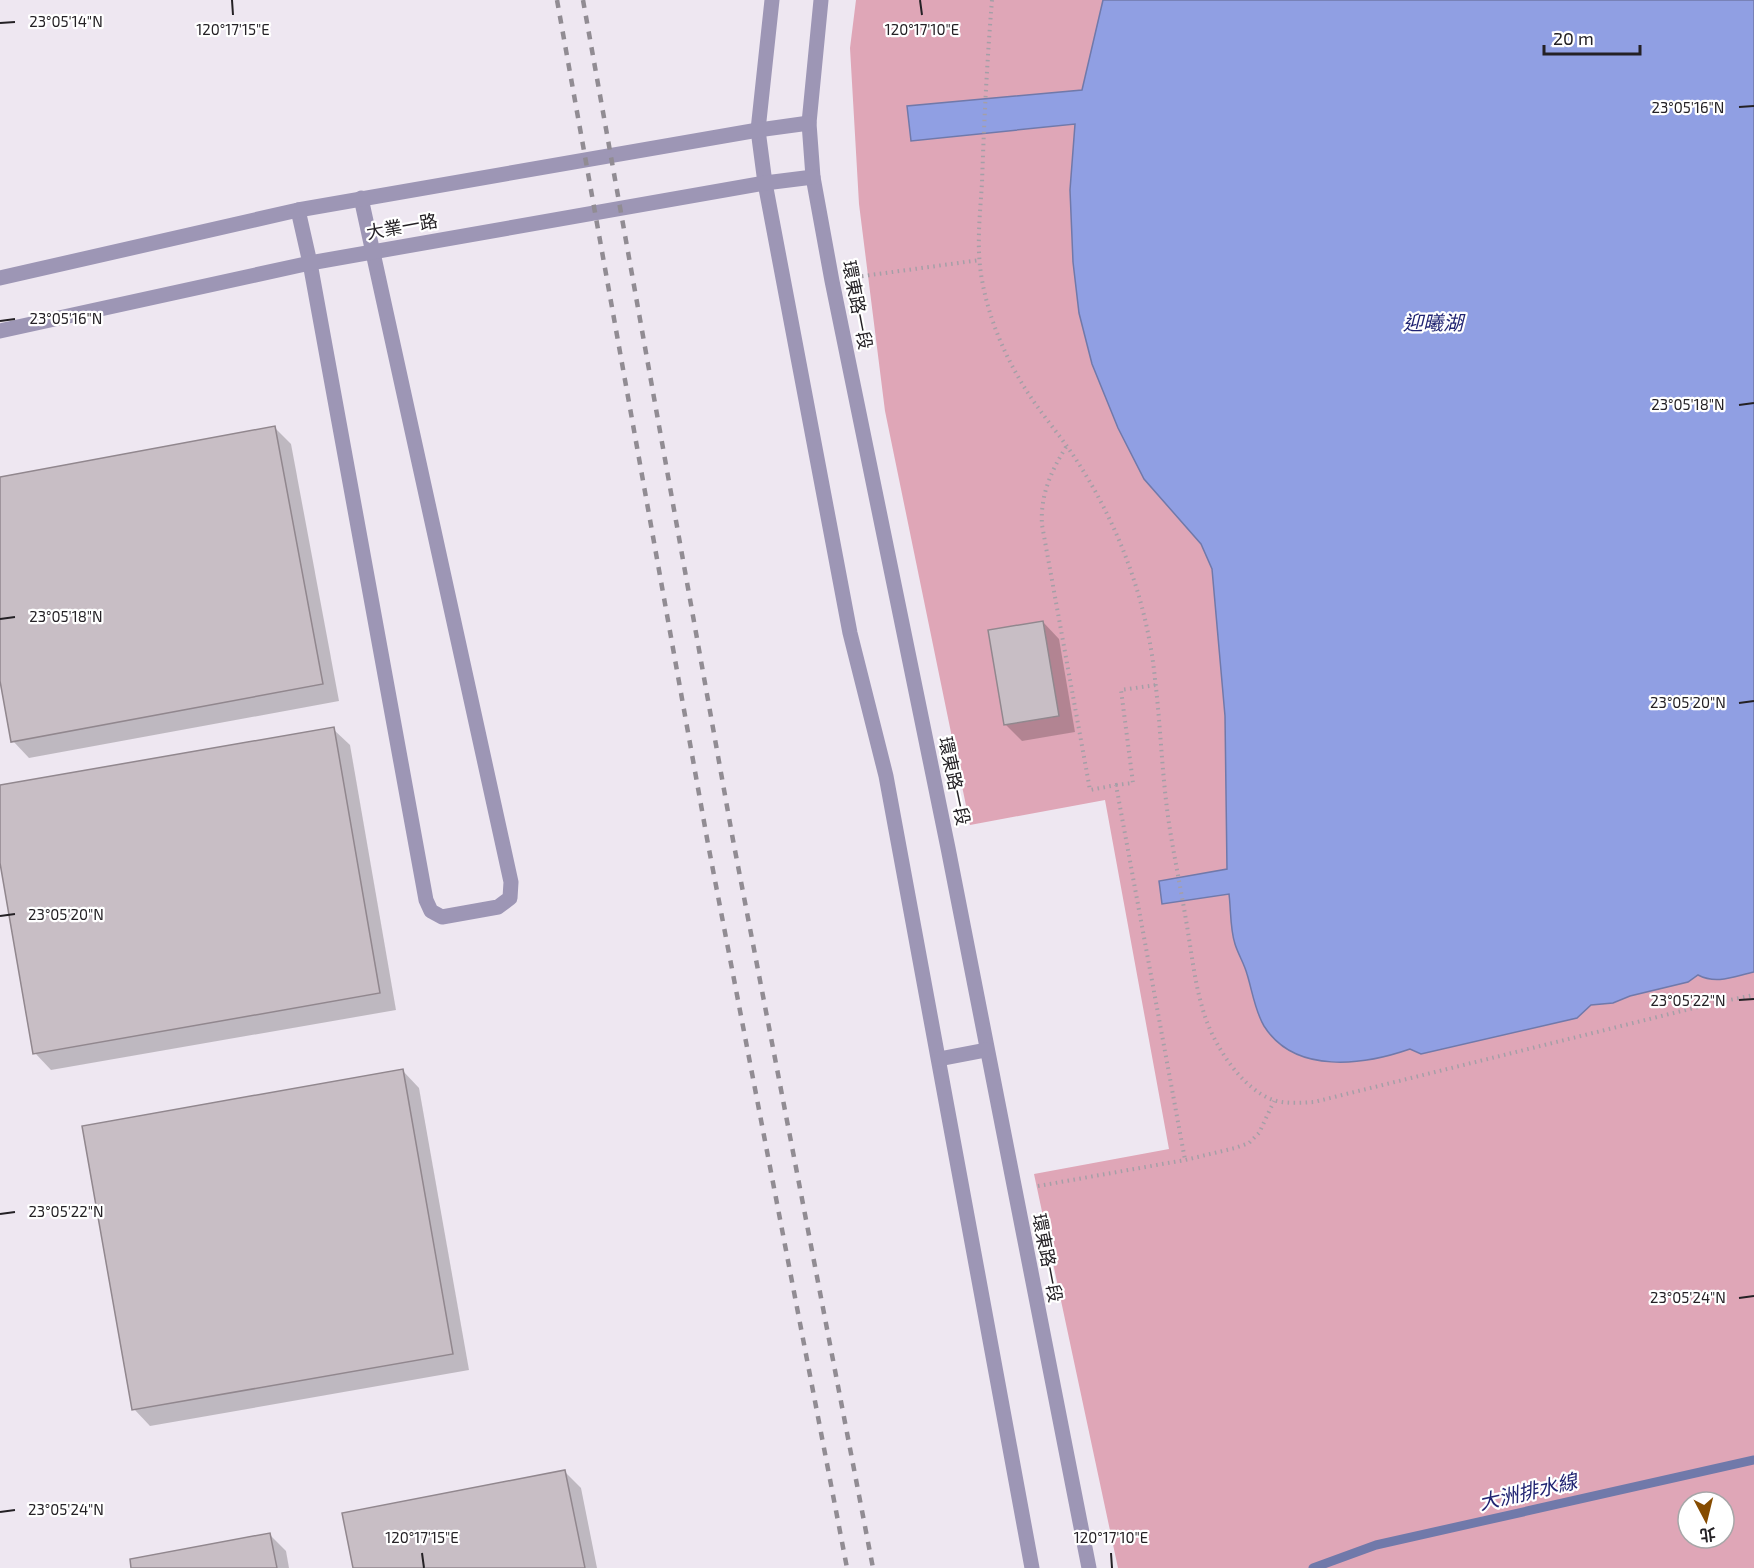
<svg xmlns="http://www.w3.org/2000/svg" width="1754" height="1568" font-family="'Exo 2','Noto Sans TC',sans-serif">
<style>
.green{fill:#dfa6b7;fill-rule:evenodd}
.water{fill:#909fe3;stroke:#7079aa;stroke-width:1.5}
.shadow{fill:#0003}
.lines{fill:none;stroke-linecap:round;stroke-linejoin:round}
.stream{stroke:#7079aa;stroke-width:9}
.building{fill:#c8bec5;stroke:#91878e;stroke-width:1.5}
.path{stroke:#a59fa7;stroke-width:4;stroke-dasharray:1.5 4.5;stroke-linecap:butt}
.lane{stroke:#9d96b5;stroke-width:15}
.street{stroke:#9d96b5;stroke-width:15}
.rail{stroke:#918c93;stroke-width:4.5;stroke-dasharray:8 8;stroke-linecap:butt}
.ticks{fill:none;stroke:#242125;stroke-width:2}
.labels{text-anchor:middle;stroke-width:4.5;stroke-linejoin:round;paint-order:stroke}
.street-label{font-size:18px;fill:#242125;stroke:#fff}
.water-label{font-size:20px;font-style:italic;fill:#212472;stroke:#fff}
.ticks-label{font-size:15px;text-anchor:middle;fill:#242125;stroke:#fff;stroke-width:4.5;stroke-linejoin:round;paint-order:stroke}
</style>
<rect width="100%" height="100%" fill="#eee7f1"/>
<path class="green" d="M 856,0 L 1754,0 L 1754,1568 L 1118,1568 L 1034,1174 L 1169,1149 L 1105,800 L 970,825 L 885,411 L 859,204 L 850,48 ZM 1688,1502 L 1724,1502 L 1724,1538 L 1688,1538 Z"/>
<path class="water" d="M 1103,0 L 1754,0 L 1754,972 C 1735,976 1717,985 1698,975 L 1688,982 L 1630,996 L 1613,1003 L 1591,1005 L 1577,1018 L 1421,1054 L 1410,1049 C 1364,1065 1295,1075 1264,1026 C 1255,1011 1252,990 1247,974 C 1244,963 1238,954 1235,944 C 1230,929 1231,910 1229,894 L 1162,904 L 1159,881 L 1227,869 L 1225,716 L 1212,569 L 1201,544 L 1144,479 L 1118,428 L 1092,364 L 1079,313 L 1073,262 L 1070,190 L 1075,124 L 911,141 L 907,106 L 1082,90 Z"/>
<g class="shadow">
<polygon points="274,427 291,444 339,701 29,758 13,741 0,672 0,478"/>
<polygon points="1043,622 1059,639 1075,732 1022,741 1005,724"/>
<polygon points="333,729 350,745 396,1010 51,1070 35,1053 0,854 0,786"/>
<polygon points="403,1071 419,1088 469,1370 150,1426 134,1409"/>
<polygon points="565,1472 581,1488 597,1568 354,1568"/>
<polygon points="270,1535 286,1551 289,1568 133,1568"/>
</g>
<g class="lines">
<polyline class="stream" points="1313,1568 1376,1545 1754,1460"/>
</g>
<g class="building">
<polygon points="275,426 323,684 11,742 0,681 0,477"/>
<polygon points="1043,621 1059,716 1004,725 988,630"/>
<polygon points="334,727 380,993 33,1054 0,863 0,785"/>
<polygon points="403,1069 453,1354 132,1410 82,1126"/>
<polygon points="565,1470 585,1568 353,1568 342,1513"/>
<polygon points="270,1533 277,1568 131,1568 130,1559"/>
</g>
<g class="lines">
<g class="path">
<path d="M 992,0 C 987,61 984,122 982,183 C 980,215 976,248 982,280 C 989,320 1006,359 1028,393 C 1041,413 1057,432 1071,452 C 1116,518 1147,598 1155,679 C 1161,729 1162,780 1170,830 C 1175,861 1181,890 1186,920 C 1192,954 1195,990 1207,1022 C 1217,1048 1237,1079 1261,1094 C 1277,1105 1295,1103 1314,1102 L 1710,1004 L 1754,995"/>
<polyline points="856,277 980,260"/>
<path d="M 1066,447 C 1051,471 1040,496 1042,525 L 1090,790 L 1116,785 L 1185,1160"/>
<polyline points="1116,785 1133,783 1121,690 1156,685"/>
<polyline points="1038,1186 1185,1160 1235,1148 1249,1143 1259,1133 1274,1101"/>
</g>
<polyline class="lane" points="298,210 310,263 426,900 431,911 442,917 498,907 510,898 511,882 361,198"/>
<g class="street">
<polyline points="772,0 758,130 765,183 850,633 886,776 1032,1568"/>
<polyline points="821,0 809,123 813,177 832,281 948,848 1089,1568"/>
<polyline points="0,278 298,210 758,130 809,123"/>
<polyline points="0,331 310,263 765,183 813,177"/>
<polyline points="939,1059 986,1050"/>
</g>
<g class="rail">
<polyline points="557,0 708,844 847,1568"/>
<polyline points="583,0 733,840 873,1568"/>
</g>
</g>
<path class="ticks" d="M 232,0 L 233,15M 920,0 L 922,15M 0,23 L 15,22M 1739,107 L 1754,106M 0,321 L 15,319M 1739,405 L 1754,403M 0,619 L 15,617M 1739,703 L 1754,701M 0,916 L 15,914M 1739,1000 L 1754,999M 0,1214 L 15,1212M 1739,1298 L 1754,1296M 0,1512 L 15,1510M 422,1553 L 424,1568M 1111,1553 L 1112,1568"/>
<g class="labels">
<g class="street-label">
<text transform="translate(402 227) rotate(-10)" y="6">大業一路</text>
<text transform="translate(857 305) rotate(79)" y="6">環東路一段</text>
<text transform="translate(954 781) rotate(78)" y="6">環東路一段</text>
<text transform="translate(1047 1258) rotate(79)" y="6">環東路一段</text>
</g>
<g class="water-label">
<text x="1433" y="330">迎曦湖</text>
<text transform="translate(1528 1492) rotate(-13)" y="7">大洲排水線</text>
</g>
</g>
<g class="ticks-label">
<text x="66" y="27">23°05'14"N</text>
<text x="233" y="35">120°17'15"E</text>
<text x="922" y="35">120°17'10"E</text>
<text x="1688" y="113">23°05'16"N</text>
<text x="66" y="324">23°05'16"N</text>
<text x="1688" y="410">23°05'18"N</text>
<text x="66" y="622">23°05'18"N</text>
<text x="1688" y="708">23°05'20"N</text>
<text x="66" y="920">23°05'20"N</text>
<text x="1688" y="1006">23°05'22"N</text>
<text x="66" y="1217">23°05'22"N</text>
<text x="1688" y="1303">23°05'24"N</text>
<text x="66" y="1515">23°05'24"N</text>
<text x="422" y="1543">120°17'15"E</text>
<text x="1111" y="1543">120°17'10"E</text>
</g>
<g transform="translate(1706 1520) rotate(173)"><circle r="28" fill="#ffffff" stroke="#a7a6a8" stroke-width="1.5"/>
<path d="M0-4.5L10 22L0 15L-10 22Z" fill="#864c01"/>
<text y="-9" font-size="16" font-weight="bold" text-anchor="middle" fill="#242125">北</text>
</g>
<path d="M1544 45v9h96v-9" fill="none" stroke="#242125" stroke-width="3"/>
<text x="1553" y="45" font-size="18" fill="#242125" stroke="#ffffff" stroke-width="4.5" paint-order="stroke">20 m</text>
</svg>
